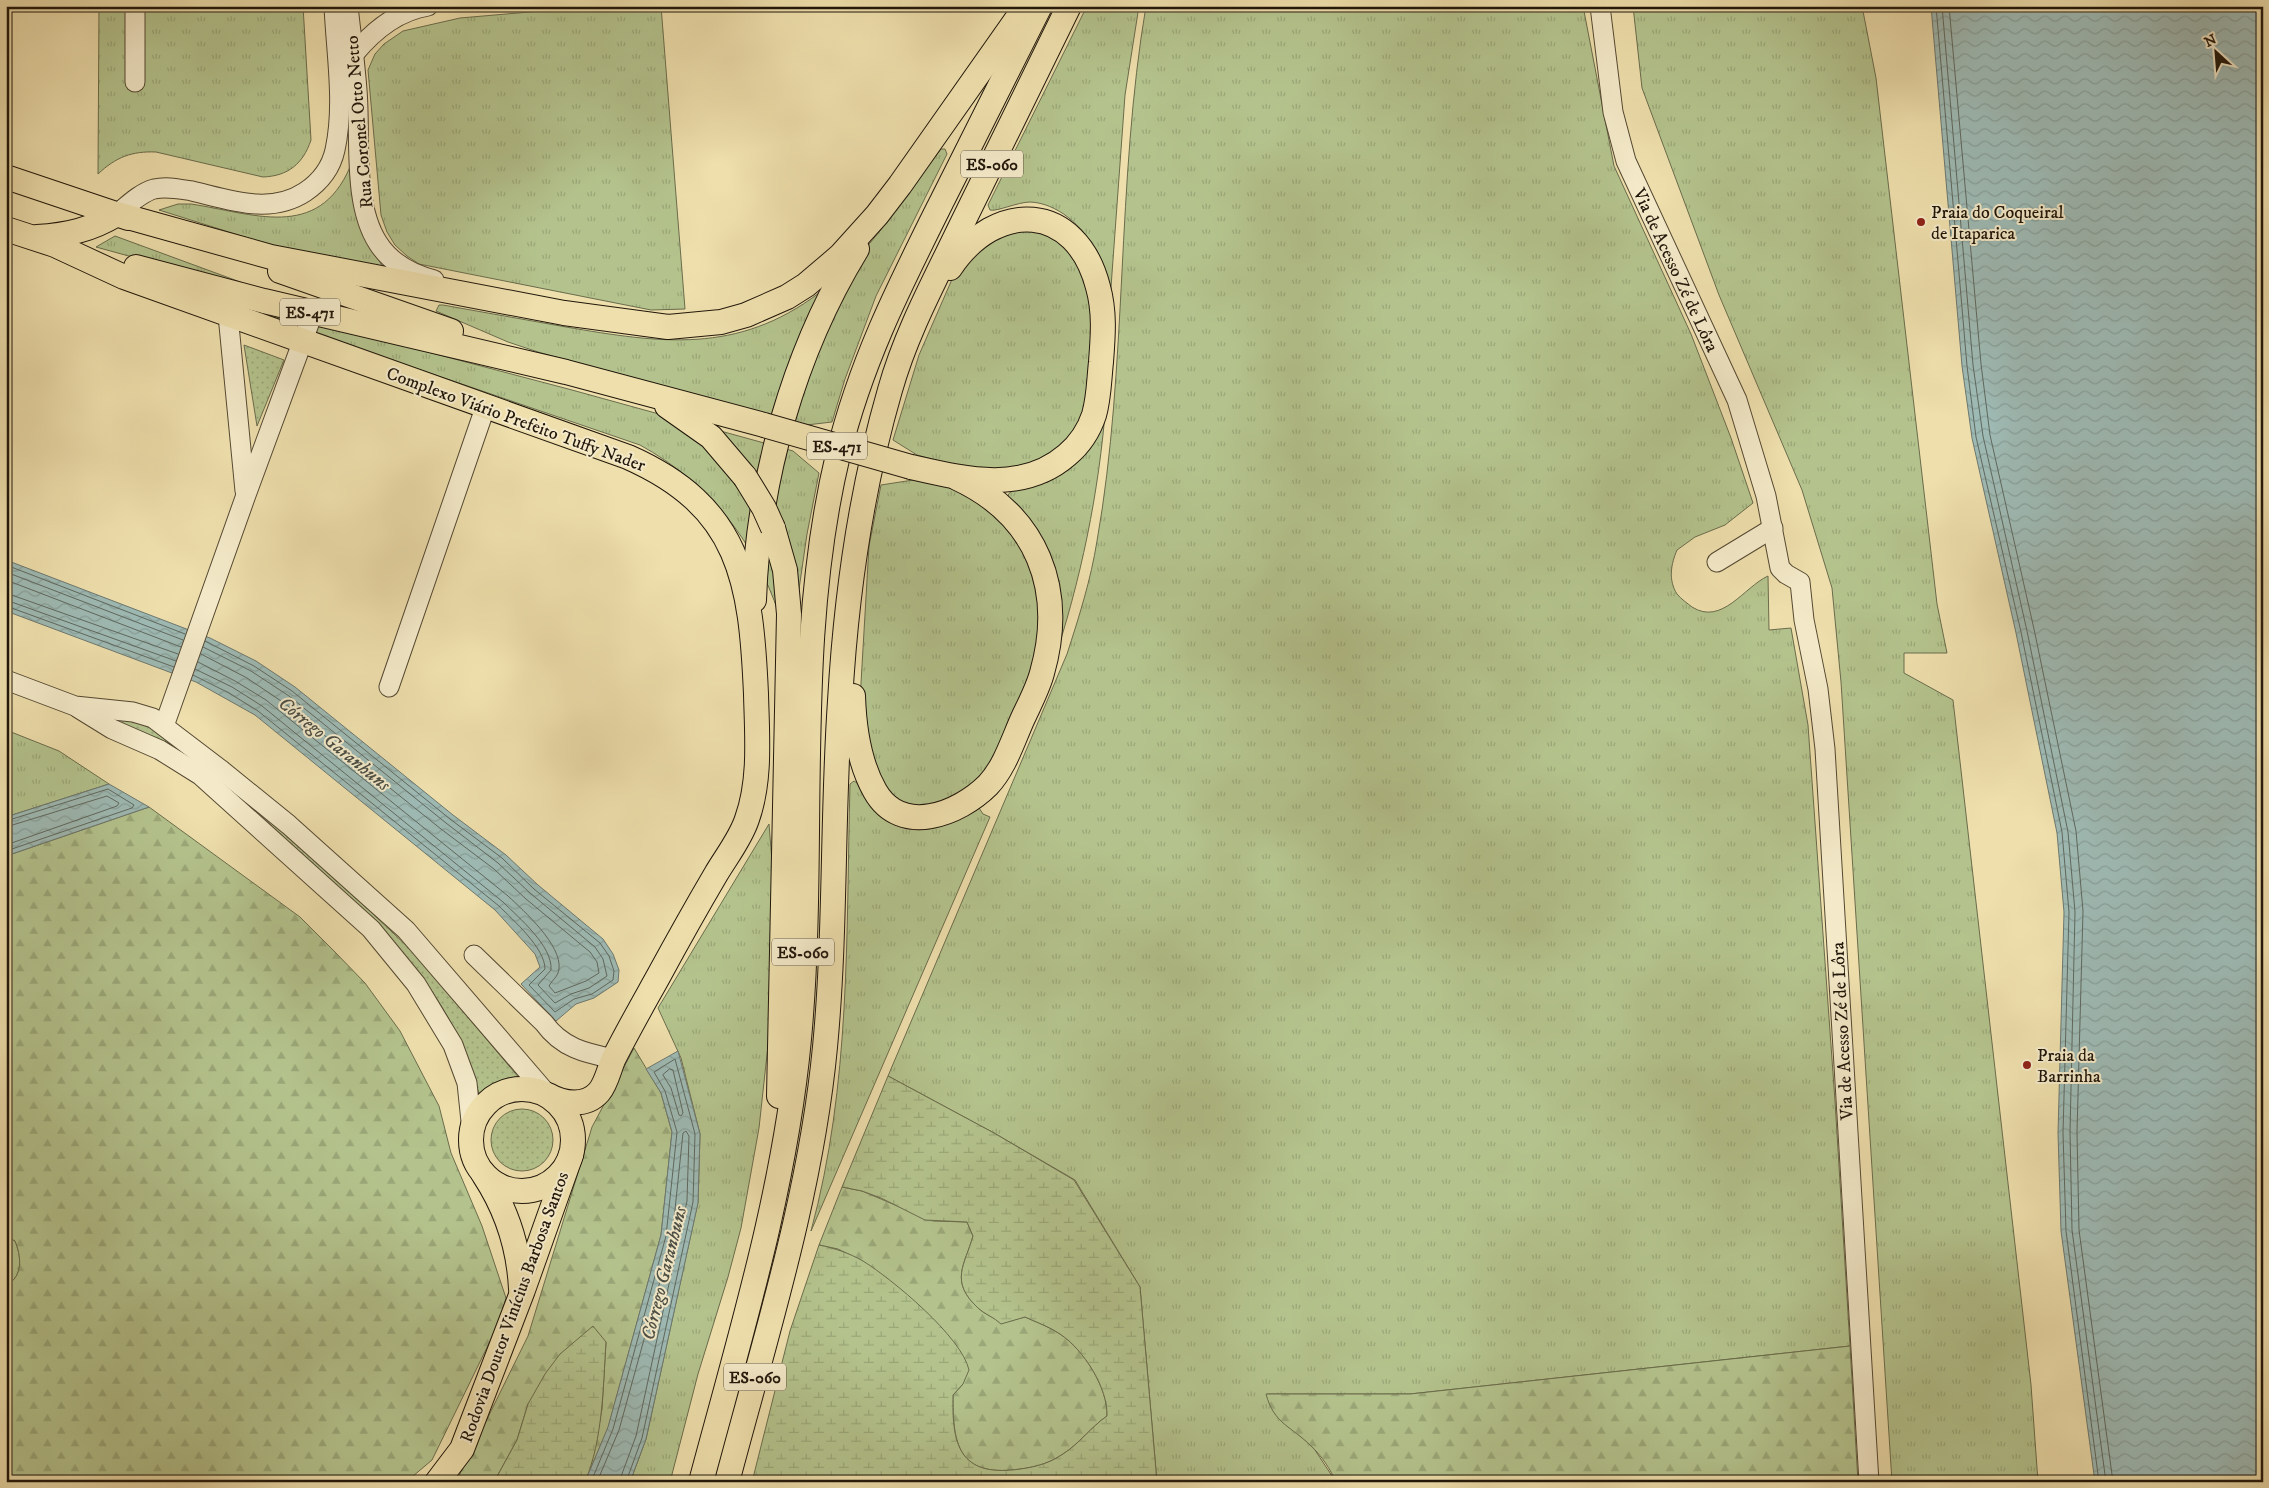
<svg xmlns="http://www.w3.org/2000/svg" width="2269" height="1488" font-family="'IM FELL DW Pica',serif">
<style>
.grass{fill:url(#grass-tufts);stroke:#6a6c4c}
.forest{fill:url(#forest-firs);stroke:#6a6c4c}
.wetland{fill:url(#wetland-marsh);stroke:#6a6c4c}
.garden{fill:url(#garden-dots);stroke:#6a6c4c}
.water{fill:url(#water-waves);stroke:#6c7870}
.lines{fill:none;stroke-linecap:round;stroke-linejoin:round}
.shore{stroke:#5f685f;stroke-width:1}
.minor-casing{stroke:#544832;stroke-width:21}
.major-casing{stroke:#20160a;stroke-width:26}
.minor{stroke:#f4eac9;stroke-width:19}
.major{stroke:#eedfac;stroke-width:24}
.major-bridge-casing{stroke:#20160a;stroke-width:26;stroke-linecap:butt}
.major-bridge{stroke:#eedfac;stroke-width:24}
.poi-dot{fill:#8f2418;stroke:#f4eac9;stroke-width:2}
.labels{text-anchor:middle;stroke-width:4;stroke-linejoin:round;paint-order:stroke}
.shield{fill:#f4eac9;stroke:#605643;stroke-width:1}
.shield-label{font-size:16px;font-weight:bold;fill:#20160a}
.street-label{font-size:18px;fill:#20160a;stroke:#f4eac9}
.poi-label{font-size:18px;fill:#20160a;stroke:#f4eac9;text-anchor:start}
.water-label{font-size:19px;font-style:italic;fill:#4c4f46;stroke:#f4eac9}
</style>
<defs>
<pattern id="grass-tufts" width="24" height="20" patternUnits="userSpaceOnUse" patternTransform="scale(1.25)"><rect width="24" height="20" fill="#b4c38d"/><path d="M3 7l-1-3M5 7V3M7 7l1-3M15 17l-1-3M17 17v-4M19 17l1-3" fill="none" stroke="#9aa778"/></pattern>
<pattern id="forest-firs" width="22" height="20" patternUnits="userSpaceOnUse" patternTransform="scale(1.25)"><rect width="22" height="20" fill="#b4c38d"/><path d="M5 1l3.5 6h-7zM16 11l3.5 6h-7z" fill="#9aa778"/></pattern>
<pattern id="wetland-marsh" width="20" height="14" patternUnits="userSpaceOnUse" patternTransform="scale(1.25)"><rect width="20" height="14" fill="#b4c38d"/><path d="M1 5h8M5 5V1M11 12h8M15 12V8" fill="none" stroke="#9aa778"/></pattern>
<pattern id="garden-dots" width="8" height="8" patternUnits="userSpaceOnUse" patternTransform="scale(1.25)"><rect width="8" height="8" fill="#b4c38d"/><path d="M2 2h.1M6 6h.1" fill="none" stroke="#9aa778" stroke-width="1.8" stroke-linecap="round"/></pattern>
<pattern id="water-waves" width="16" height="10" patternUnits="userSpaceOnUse" patternTransform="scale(1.25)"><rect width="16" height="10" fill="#9ebab4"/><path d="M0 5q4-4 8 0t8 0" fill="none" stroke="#889f99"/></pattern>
</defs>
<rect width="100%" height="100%" fill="#eedfac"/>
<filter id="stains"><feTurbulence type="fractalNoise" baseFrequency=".004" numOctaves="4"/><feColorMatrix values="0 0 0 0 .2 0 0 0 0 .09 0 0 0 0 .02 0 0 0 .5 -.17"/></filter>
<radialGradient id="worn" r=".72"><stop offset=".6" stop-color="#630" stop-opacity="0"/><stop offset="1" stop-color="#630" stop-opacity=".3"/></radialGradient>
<g class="grass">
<path d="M 99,6 L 303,6 L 311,140 C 303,164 288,176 263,177 L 156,152 C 132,151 116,157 98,174 Z"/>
<polygon points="599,6 661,6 685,309 651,310 419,264 407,256 395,245 387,232 381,215 368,70 375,54 384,44 403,31 460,18"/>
<path d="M 1087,6 L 1139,6 L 1125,95 L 1110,301 C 1105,284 1102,264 1094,249 C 1083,226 1057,203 1030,202 C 1018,202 996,212 990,210 L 988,205 Z"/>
<path d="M 1146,6 L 1583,6 L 1614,166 L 1691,334 L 1731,438 L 1753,503 L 1725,525 L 1695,537 L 1677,550 C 1671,564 1668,580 1677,594 C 1681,599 1687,603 1692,607 C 1722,626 1744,587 1768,576 L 1769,630 L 1791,628 L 1808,725 L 1835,1101 L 1850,1346 L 1410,1394 L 1267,1394 L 1298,1434 L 1313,1447 L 1336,1482 L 1157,1482 L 1140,1287 L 1075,1180 L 994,1133 L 888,1076 L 1067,654 C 1079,617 1091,579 1097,541 C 1128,365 1116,183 1146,6 Z"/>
<polygon points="1633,6 1862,6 1876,78 1937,604 1947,653 1904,653 1904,673 1953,700 2031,1385 2038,1482 1892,1482 1841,682 1832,588 1802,490 1719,295 1642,88"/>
<path d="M 941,149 L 945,149 L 947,154 L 876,296 L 845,379 L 832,422 L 798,426 L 538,352 L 508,342 L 436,311 L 439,305 L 443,305 C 484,312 525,320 566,327 C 660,343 737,355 819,293 C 867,257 904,197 941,149 Z"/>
<path d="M 350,167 L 365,237 L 384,269 L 308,257 L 159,210 L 178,204 L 191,204 C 252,213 318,242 350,167 Z"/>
<polygon points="1030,228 1073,248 1093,303 1089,402 1067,445 1019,471 957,466 917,455 893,440 919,355 953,277 990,239"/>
<polygon points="115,236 292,301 96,247"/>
<path d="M 223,298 L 572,390 L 793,451 L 819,473 L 807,534 L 797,603 L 779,614 C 754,540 709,483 640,445 L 222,302 Z"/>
<path d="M 1106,402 C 1099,493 1081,580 1052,667 L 1057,646 L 1008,495 L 1013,489 L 1048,482 L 1072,467 L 1081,456 Z"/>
<polygon points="913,480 953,488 993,511 1026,552 1042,603 1036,661 995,760 975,785 932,808 906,805 890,794 872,762 860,700 869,546 881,485"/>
<polygon points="6,730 59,751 109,784 6,817"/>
<path d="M 854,781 L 857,783 C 885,842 930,839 979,808 L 983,814 L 990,817 L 811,1231 C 851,1083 846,936 850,784 Z"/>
<polygon points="769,824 773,874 770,1027 759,1128 741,1228 728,1277 698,1374 670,1482 630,1482 646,1439 698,1202 700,1134 681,1058 658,1008"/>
<path d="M 6,1236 L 15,1241 C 21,1255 24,1277 6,1285 Z"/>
</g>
<g class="forest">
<path d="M 149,807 L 300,917 L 335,952 L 365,983 L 400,1031 L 439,1106 L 451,1153 L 482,1226 L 506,1298 L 498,1325 L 432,1460 L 406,1482 L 6,1482 L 6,1285 C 24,1277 21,1255 15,1241 L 6,1236 L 6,856 Z"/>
<polygon points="634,1048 661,1093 672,1132 661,1235 608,1428 590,1470 602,1409 606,1342 528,1404 517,1440 494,1482 456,1482 528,1336 592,1127"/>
<path d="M 842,1187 L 862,1191 L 933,1221 L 967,1222 L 973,1236 C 965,1265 949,1281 978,1308 C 984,1314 994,1317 1001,1323 L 1025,1317 C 1036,1322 1050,1327 1060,1334 C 1084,1350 1108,1388 1107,1416 C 1091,1427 1079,1444 1063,1454 C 1047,1465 1031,1468 1012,1470 C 956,1475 953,1440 953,1395 L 963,1384 L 922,1309 L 862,1261 L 838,1249 L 819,1245 Z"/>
<path d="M 1850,1346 L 1858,1482 L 1336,1482 C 1330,1469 1322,1456 1311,1446 C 1291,1426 1274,1424 1266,1394 L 1410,1394 Z"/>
</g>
<g class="wetland">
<path d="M 888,1076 L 994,1133 L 1074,1180 L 1140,1287 L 1157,1482 L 752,1482 L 790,1331 L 819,1245 C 834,1248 849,1253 863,1261 C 892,1279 962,1337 969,1370 L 963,1384 L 953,1395 C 952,1440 957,1475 1012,1470 C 1031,1468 1047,1465 1063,1454 C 1079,1444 1091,1427 1107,1416 C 1108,1388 1084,1350 1060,1334 C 1050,1327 1036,1322 1025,1317 L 1001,1324 C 994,1317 984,1314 978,1308 C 949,1281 965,1265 973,1236 L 967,1222 L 925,1220 L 881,1198 L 862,1191 L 842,1187 Z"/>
<path d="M 593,1326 L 606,1342 C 603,1388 603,1439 585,1482 L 494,1482 L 517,1440 L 528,1404 L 545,1374 L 560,1354 Z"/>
</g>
<g class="garden">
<polygon points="244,345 284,360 257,426"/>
<path d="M 130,720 L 151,728 L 198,761 L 253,806 L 370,911 L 413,952 L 520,1079 L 479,1094 C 449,981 368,914 286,839 C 251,807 216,771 175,747 C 155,735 131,729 109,721 Z"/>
<circle cx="522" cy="1140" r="31"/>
</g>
<g class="water">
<polygon points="1931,6 2263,6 2263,1482 2095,1482 2061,1231 2058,1133 2064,912 2057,833 2016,633 1972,438 1962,366"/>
<polygon points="6,560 210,638 256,661 295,687 453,815 506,855 538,885 603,939 613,954 619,970 618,982 594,998 576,1004 556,1021 521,984 540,967 535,954 495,910 255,715 196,682 6,611"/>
<polygon points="109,784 149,807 6,856 6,817"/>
<polygon points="678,1051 700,1134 698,1203 646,1439 630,1482 585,1482 608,1427 661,1235 672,1132 661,1093 646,1069"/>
</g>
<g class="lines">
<g class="shore">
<polyline points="1936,6 1967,366 1976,437 2021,632 2062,832 2069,912 2063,1133 2066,1231 2099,1482"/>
<polyline points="1942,6 1973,365 1983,436 2027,631 2068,832 2075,912 2070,1132 2072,1230 2106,1482"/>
<polyline points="1949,6 1981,364 1990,435 2034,629 2076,831 2083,911 2077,1132 2079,1230 2113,1482"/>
<polyline points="6,565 185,634"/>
<polyline points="6,572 183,640"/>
<polyline points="6,580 181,647"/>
<polyline points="6,593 178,654"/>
<polyline points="6,600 176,661"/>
<polyline points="6,606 174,667"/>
<path d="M 198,662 L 235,681 L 266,700 L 508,896 C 524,911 562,945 559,969 C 558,977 552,980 549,986 L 555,993 L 586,981 L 599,973 L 597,962 L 590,952 L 526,899 L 494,869 L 441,829 L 284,703 L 247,678 L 201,654"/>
<path d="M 195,669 L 232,687 L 262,706 L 503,902 C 518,917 553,946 551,970 L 538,985 L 555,1003 L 571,994 L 589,988 L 607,976 L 603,959 L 595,947 L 530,893 L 498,863 L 446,823 L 289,696 L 251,671 L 203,647"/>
<path d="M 193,675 L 229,693 L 258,711 L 499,906 C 513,920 545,948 545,969 L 529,985 L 555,1012 L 574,999 L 592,994 L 613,980 L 614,971 L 609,956 L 600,943 L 534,889 L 502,858 L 450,819 L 292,691 L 254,666 L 205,641"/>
<polyline points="6,821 108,789 134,805 132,808 6,851"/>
<polyline points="6,827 107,796 119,803 117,806 6,845"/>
<polygon points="670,1069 673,1070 683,1113 681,1116 679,1115 671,1088 663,1075"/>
<polyline points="591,1482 613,1429 666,1236 677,1132 665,1091 654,1072 675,1059 695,1134 693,1202 642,1438 626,1482"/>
<polyline points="597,1482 619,1430 672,1238 683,1133 686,1131 689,1136 687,1201 636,1436 619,1482"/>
</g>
<g class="minor-casing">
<g id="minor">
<polyline points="135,6 135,82"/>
<path d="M 348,6 C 351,34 355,62 357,90 C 361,136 352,203 378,243 C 391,264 412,274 434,280"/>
<polyline points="1600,6 1613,112 1626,161 1737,400 1766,496 1780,568 1786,574 1800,582 1804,620 1818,689 1825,749 1869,1482"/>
<path d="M 354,54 C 373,31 397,11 428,6"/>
<path d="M 117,214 C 128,205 140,193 154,189 C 167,186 179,189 192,191 C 230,200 270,215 305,192 C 320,182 331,168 335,150 C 345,104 336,53 334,6"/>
<polyline points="228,315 245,491"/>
<polyline points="1717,562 1773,528"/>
<polyline points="6,680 75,706 133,712 153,718 220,769 289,825 406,930 548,1095"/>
<polyline points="389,687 485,408"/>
<polyline points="78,708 112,729 160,750 200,775 371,929 416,984 453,1045 467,1083 472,1131"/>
<polyline points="164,726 246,495 313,313"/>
<path d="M 474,955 L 544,1023 C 562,1048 585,1053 614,1059"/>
</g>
</g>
<g class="major-casing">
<g id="major">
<polyline points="6,177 128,218"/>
<path d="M 6,229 L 55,245 L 124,277 L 628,457 C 741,507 751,581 756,694 C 757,735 761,780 747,819 C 741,838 726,857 716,874 C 696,908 677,942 658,977 C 643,1004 627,1032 613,1060 C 609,1070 606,1084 599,1092 C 586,1107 563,1104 548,1095"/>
<path d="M 37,237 C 67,235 91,230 117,214 L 271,257 L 564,313 L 668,327 L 721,322 L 746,315 L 787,297 L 806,285 L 840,256 L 877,215 L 900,185 L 1026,6"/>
<polyline points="136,267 264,301 566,372 764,425"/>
<polyline points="280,271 451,331"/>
<polyline points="667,406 711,437 745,477"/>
<path d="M 911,467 C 964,479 1022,494 1067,455 C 1079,445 1089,430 1094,415 C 1099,398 1099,380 1101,362 C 1103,336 1105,312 1098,287 C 1076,202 996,199 950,268"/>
<polyline points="773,528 785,570 789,614 779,1096"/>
<path d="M 754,600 C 758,479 794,352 857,249"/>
<path d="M 853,696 C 854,727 859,763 875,791 C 901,837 959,814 988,785 C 1005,767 1013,740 1023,718 C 1030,703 1038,688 1042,673 C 1066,589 1037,515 957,478"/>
<circle cx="522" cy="1140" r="51"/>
<path d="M 484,1175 C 507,1210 519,1247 521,1289"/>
<polyline points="437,1482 462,1449 523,1290 571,1155"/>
<path d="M 701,1482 C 740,1336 785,1190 799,1039 C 817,845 792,646 838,455 C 861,361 900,285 943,199 C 975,135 1007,71 1040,6"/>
<path d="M 727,1482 C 765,1338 811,1195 825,1047 C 836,932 832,816 840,701 C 846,596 861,490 890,390 C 906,333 935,280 960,228 C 997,154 1033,80 1069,6"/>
</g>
</g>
<use href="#minor" class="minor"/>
<use href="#major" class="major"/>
<g class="major-bridge-casing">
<g id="major-bridge">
<polyline points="764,425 911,467"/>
<polyline points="745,477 764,508 773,528"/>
</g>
</g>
<use href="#major-bridge" class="major-bridge"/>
</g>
<g class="poi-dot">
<circle cx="1921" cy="222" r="5"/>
<circle cx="2027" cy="1065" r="5"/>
</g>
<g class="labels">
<g class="shield">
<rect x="961" y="150.5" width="62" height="27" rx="4"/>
<rect x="280" y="298.5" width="60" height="27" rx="4"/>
<rect x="807" y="432.5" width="60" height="27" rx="4"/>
<rect x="772" y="938.5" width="62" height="27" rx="4"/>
<rect x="724" y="1363.5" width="62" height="27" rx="4"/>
</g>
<g class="shield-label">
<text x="992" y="170">ES-060</text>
<text x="310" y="318">ES-471</text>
<text x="837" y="452">ES-471</text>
<text x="803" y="958">ES-060</text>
<text x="755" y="1383">ES-060</text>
</g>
<g class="street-label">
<text transform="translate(359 122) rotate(-95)" y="6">Rua Coronel Otto Netto</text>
<text transform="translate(1676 270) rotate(65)" y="6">Via de Acesso Zé de Lôra</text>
<text transform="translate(516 419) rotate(20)" y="6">Complexo Viário Prefeito Tuffy Nader</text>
<text transform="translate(1842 1031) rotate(-93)" y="6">Via de Acesso Zé de Lôra</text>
<text transform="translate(514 1307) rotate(-70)" y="6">Rodovia Doutor Vinícius Barbosa Santos</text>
</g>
<g class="poi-label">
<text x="1931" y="218">Praia do Coqueiral<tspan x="1931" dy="21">de Itaparica</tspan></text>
<text x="2037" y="1061">Praia da<tspan x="2037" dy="21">Barrinha</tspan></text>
</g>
<g class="water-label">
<text transform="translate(335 743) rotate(39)" y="7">Córrego Garanhuns</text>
<text transform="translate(663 1273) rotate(-76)" y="7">Córrego Garanhuns</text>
</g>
</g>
<rect width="2269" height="1488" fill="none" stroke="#eedfac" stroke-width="25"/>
<rect x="8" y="8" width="2254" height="1473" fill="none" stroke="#20160a" stroke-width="2.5"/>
<rect x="12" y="12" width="2244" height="1463" fill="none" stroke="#20160a"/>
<g transform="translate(2216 52) rotate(334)" stroke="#f4eac9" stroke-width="4" paint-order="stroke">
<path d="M0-4L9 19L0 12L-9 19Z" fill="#20160a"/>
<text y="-8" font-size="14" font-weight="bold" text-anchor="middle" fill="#20160a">N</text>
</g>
<rect width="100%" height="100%" filter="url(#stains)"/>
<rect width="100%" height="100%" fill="url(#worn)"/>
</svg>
